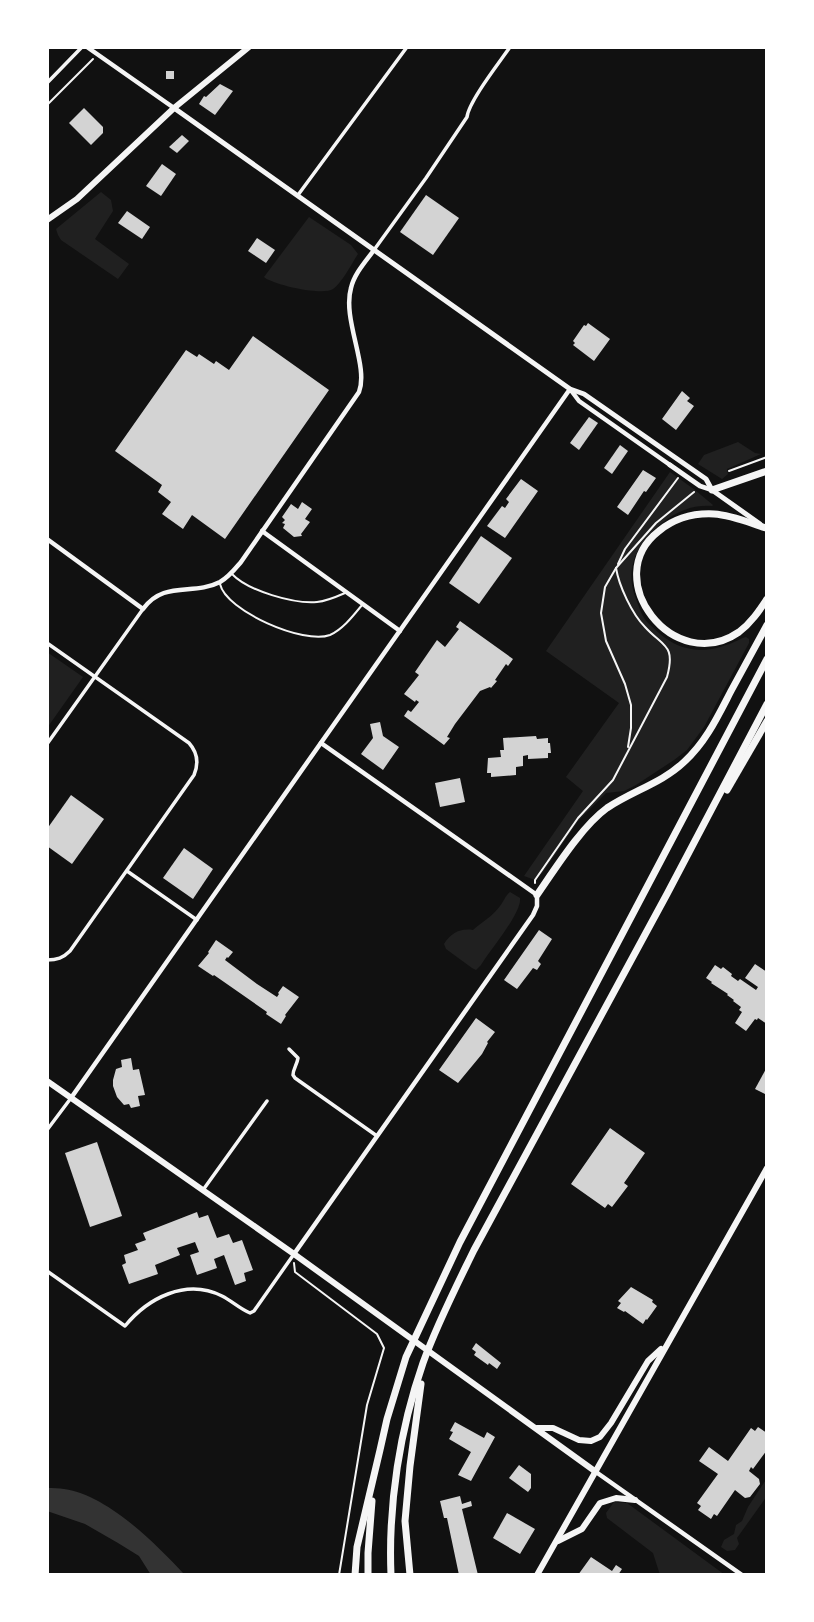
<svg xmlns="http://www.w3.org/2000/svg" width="814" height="1622" font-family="'Open Sans',sans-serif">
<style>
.green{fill:#202020}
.water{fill:#333}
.building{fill:#d3d3d3}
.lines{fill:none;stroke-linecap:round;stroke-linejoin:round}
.path{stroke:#f5f5f5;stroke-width:2}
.service{stroke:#f5f5f5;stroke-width:2}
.minor{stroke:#f5f5f5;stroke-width:3.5}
.tertiary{stroke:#f5f5f5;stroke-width:4.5}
.secondary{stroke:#f5f5f5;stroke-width:5}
.primary{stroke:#f5f5f5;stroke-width:6}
.motorway{stroke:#f5f5f5;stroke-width:7}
</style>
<rect width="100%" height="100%" fill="#111"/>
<g class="green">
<polygon points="101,192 111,200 113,211 95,239 129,264 118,279 61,240 58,235 56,229"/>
<path d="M 309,217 L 351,245 L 358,254 C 352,263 342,283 333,289 C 323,296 273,285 264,277 Z"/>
<polygon points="738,442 755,453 761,454 727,469 728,474 722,479 698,464 704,455"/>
<path d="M 670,472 L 695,490 L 713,505 L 712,506 C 694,505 680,510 666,520 C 639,539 623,567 636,599 C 639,607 642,617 648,623 C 652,627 656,630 660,634 C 672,644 684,649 700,650 C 708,650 719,648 726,645 C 734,643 739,639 746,637 L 749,639 L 749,643 L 704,727 L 687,750 L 674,760 L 636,785 L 624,791 L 606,793 L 578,821 L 543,872 L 535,880 L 524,876 L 583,791 L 566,777 L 619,703 L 546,651 Z"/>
<polygon points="47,652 83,677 47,728"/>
<path d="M 510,892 L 520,898 C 522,913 490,950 481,965 L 476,970 L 472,968 L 446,949 L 444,944 C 451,933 460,928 473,930 C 482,922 493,916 500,906 C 504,901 505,896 510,892 Z"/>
<polygon points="767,1478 767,1496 737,1538 739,1544 735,1550 727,1551 721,1547 724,1540 734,1534 736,1525 742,1521 748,1507"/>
<polygon points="614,1502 627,1503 725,1575 660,1575 653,1553 607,1518 606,1513"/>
</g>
<path class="water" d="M 47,1488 C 53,1488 59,1488 64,1489 C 107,1495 154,1542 183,1573 L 182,1575 L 151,1575 L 139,1556 L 118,1543 L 85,1524 L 47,1511 Z"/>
<g class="building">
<rect x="166" y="71" width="8" height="8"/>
<polygon points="220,84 233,91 215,115 199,104 204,96 206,97"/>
<polygon points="84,108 103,127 103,133 91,145 69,123"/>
<polygon points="182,135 189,141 177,153 169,147"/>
<polygon points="162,164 176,174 161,196 146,186"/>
<polygon points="426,195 459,218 433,255 400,232"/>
<polygon points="127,211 150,227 142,239 118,223"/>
<polygon points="257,238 275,250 266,263 248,251"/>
<polygon points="588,323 610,339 594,361 573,345 575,343 573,341 584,325 586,326"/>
<polygon points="253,336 329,390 225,539 192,515 183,529 162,514 171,502 158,492 162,485 115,451 186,350 197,357 199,354 214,364 216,361 229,370"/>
<polygon points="682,391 690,398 687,401 694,406 676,430 662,419"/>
<polygon points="589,417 598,423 579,450 570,443"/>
<polygon points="620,445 628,451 612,474 604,468"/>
<polygon points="643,470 656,478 646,492 644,491 628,515 617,507"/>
<polygon points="521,479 538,491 505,538 487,526 502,506 505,508 509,502 506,499"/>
<polygon points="302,502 312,509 305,519 310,522 301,534 302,536 294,537 283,528 285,524 282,523 285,520 282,517 291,504 298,509"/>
<polygon points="481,536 512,558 479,604 449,583"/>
<polygon points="460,621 513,659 508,666 506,664 495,680 497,681 491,688 490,687 480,691 455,724 447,737 450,738 444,745 404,716 408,710 411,712 419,702 416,700 415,702 404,694 419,675 415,672 437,640 445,647 459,629 456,627"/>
<polygon points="380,722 383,736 399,747 383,770 361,754 373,738 370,724"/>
<polygon points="536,736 537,739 548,738 548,743 550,743 551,753 548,753 548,758 528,759 528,755 523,756 523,766 516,767 516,775 491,777 491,773 487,773 488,758 501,757 500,750 504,750 503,738"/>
<polygon points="460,778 465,802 440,807 435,783"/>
<polygon points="71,795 104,819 72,864 47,846 47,829"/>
<polygon points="184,848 213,869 193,899 163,878"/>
<polygon points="539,930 552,939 538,961 541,964 537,970 533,968 517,989 504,980"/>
<polygon points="216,940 233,952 228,958 227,957 225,960 257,984 277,997 279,994 278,993 283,986 299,997 285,1015 286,1016 281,1024 266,1014 267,1012 214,975 213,976 198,966 209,953 208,952"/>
<polygon points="755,964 767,972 767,1024 758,1018 757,1020 755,1019 746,1031 735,1023 742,1012 739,1010 741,1007 733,1001 734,1000 727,995 728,994 711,983 712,982 706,978 715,965 721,969 723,967 732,974 731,976 738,981 740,979 756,990 758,987 745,978"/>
<polygon points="476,1018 495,1032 487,1042 488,1043 482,1054 458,1083 439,1070"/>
<polygon points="131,1058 133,1070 139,1069 145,1095 138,1096 140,1106 131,1108 129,1104 124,1105 117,1097 113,1086 113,1080 116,1069 122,1067 121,1060"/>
<polygon points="767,1067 767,1095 755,1089"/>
<polygon points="610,1128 645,1153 624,1183 628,1186 612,1207 608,1204 605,1208 571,1184"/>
<polygon points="97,1142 122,1216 90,1227 65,1153"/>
<polygon points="197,1212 199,1218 208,1215 217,1238 229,1234 233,1243 242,1240 253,1270 244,1273 246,1281 235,1285 224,1255 214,1259 217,1268 197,1275 190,1255 199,1252 195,1242 177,1248 180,1255 155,1265 158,1274 129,1284 122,1265 126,1263 124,1255 138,1250 135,1244 146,1240 143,1233"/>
<polygon points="631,1287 653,1300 652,1302 657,1306 647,1320 646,1319 643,1324 625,1311 624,1312 617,1308 621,1303 618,1301"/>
<polygon points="476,1343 501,1363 497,1369 489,1363 488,1365 474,1355 476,1352 472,1349"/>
<polygon points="455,1422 484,1438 487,1432 495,1437 471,1481 458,1475 471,1452 449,1439 453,1432 450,1431"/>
<polygon points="758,1427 767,1433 767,1450 753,1469 751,1467 749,1471 759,1479 760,1484 750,1497 745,1498 735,1490 717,1516 714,1514 711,1519 698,1510 701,1506 697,1503 718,1474 699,1461 709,1447 728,1461 751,1428 755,1431"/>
<polygon points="519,1465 531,1474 531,1488 528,1492 509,1478"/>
<polygon points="460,1496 462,1504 471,1501 472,1506 462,1509 478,1575 459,1575 447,1518 444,1518 440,1501"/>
<polygon points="507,1513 535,1529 520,1554 493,1538"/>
<polygon points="591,1557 612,1571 616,1565 622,1569 618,1575 578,1575"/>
</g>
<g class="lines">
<g class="path">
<polyline points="47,105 93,59"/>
<polyline points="729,471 767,457"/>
<polyline points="618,564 625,549 678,478"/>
<polyline points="628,747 631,728 631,705 625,684 606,641 601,613 605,587 616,568 656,523 694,492"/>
<path d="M 535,883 L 535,880 L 578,818 L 613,780 L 667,677 C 676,644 663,647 645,627 C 632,614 619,586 616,568"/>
<polyline points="294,1263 295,1272 377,1334 384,1348 367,1405 339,1575"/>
</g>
<g class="service">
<path d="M 232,574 C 248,591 294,604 317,602 C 327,601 336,597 345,593"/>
<path d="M 220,584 C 226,611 304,645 330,635 C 343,629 353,616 362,605"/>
</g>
<g class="minor">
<polyline points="47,83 82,47"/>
<polyline points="298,195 407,47"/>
<path d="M 374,250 L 426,178 L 467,117 C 469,101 499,63 510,47"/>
<path d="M 47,643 L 189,743 C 198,753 199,763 194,775 L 70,951 C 63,958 57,960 47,960"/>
<polyline points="47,744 143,609"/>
<polyline points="127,871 197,920"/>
<path d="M 289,1049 L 298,1058 C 297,1065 293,1069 293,1075 L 295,1078 L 377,1136"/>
<polyline points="47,1130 71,1098"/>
<polyline points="203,1190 267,1101"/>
<path d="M 47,1271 L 125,1326 C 148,1298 186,1278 222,1296 C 232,1301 240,1309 250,1313 L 254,1311 L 294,1254"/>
</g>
<g class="tertiary">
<polyline points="87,47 174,108"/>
<polyline points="262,531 400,631"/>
<path d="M 47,539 L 143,609 C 164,580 193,596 220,582 C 229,577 235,569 241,562 L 359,392 C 369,366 342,319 351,288 C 354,274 366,261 374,250"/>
<polyline points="71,1098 570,389 579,401 670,465"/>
<polyline points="294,1254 533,915 537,906 537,895 321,743"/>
<polyline points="596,1472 742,1575"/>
</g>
<g class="secondary">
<polyline points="174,108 570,389 584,394 706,479 712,490"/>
<polyline points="670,465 700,486 712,490 760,524"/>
</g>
<g class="primary">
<polyline points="47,220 77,199 174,108 249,47"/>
<polyline points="47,1081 294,1254 596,1472"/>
<polyline points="537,1428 553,1428 579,1440 591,1441 600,1437 611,1423 648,1361 661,1349"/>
<polyline points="558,1541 582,1529 600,1503 616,1498 635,1500"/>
<polyline points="537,1575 767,1168"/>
</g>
<g class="motorway">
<polyline points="712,490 767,471"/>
<path d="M 766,528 C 750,523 732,515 714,514 C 694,513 675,518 659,531 C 598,578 674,677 739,632 C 751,623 759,611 767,599"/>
<polyline points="727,790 767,721"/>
<path d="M 537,895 C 555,869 582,826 607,808 C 632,791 662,783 684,762 C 706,742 718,716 731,691 C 743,669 755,647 767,625"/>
<polyline points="355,1575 357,1547 380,1450 387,1419 406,1357 460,1242 767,659"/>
<polyline points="368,1575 368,1553 372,1501"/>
<path d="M 391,1575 C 388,1504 400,1429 423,1363 C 437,1324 456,1287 474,1250 L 667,894 L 767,704"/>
<polyline points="410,1575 405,1521 410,1466 421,1384"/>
</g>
</g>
<rect width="814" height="1622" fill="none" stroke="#ffffff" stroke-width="98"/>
</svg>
